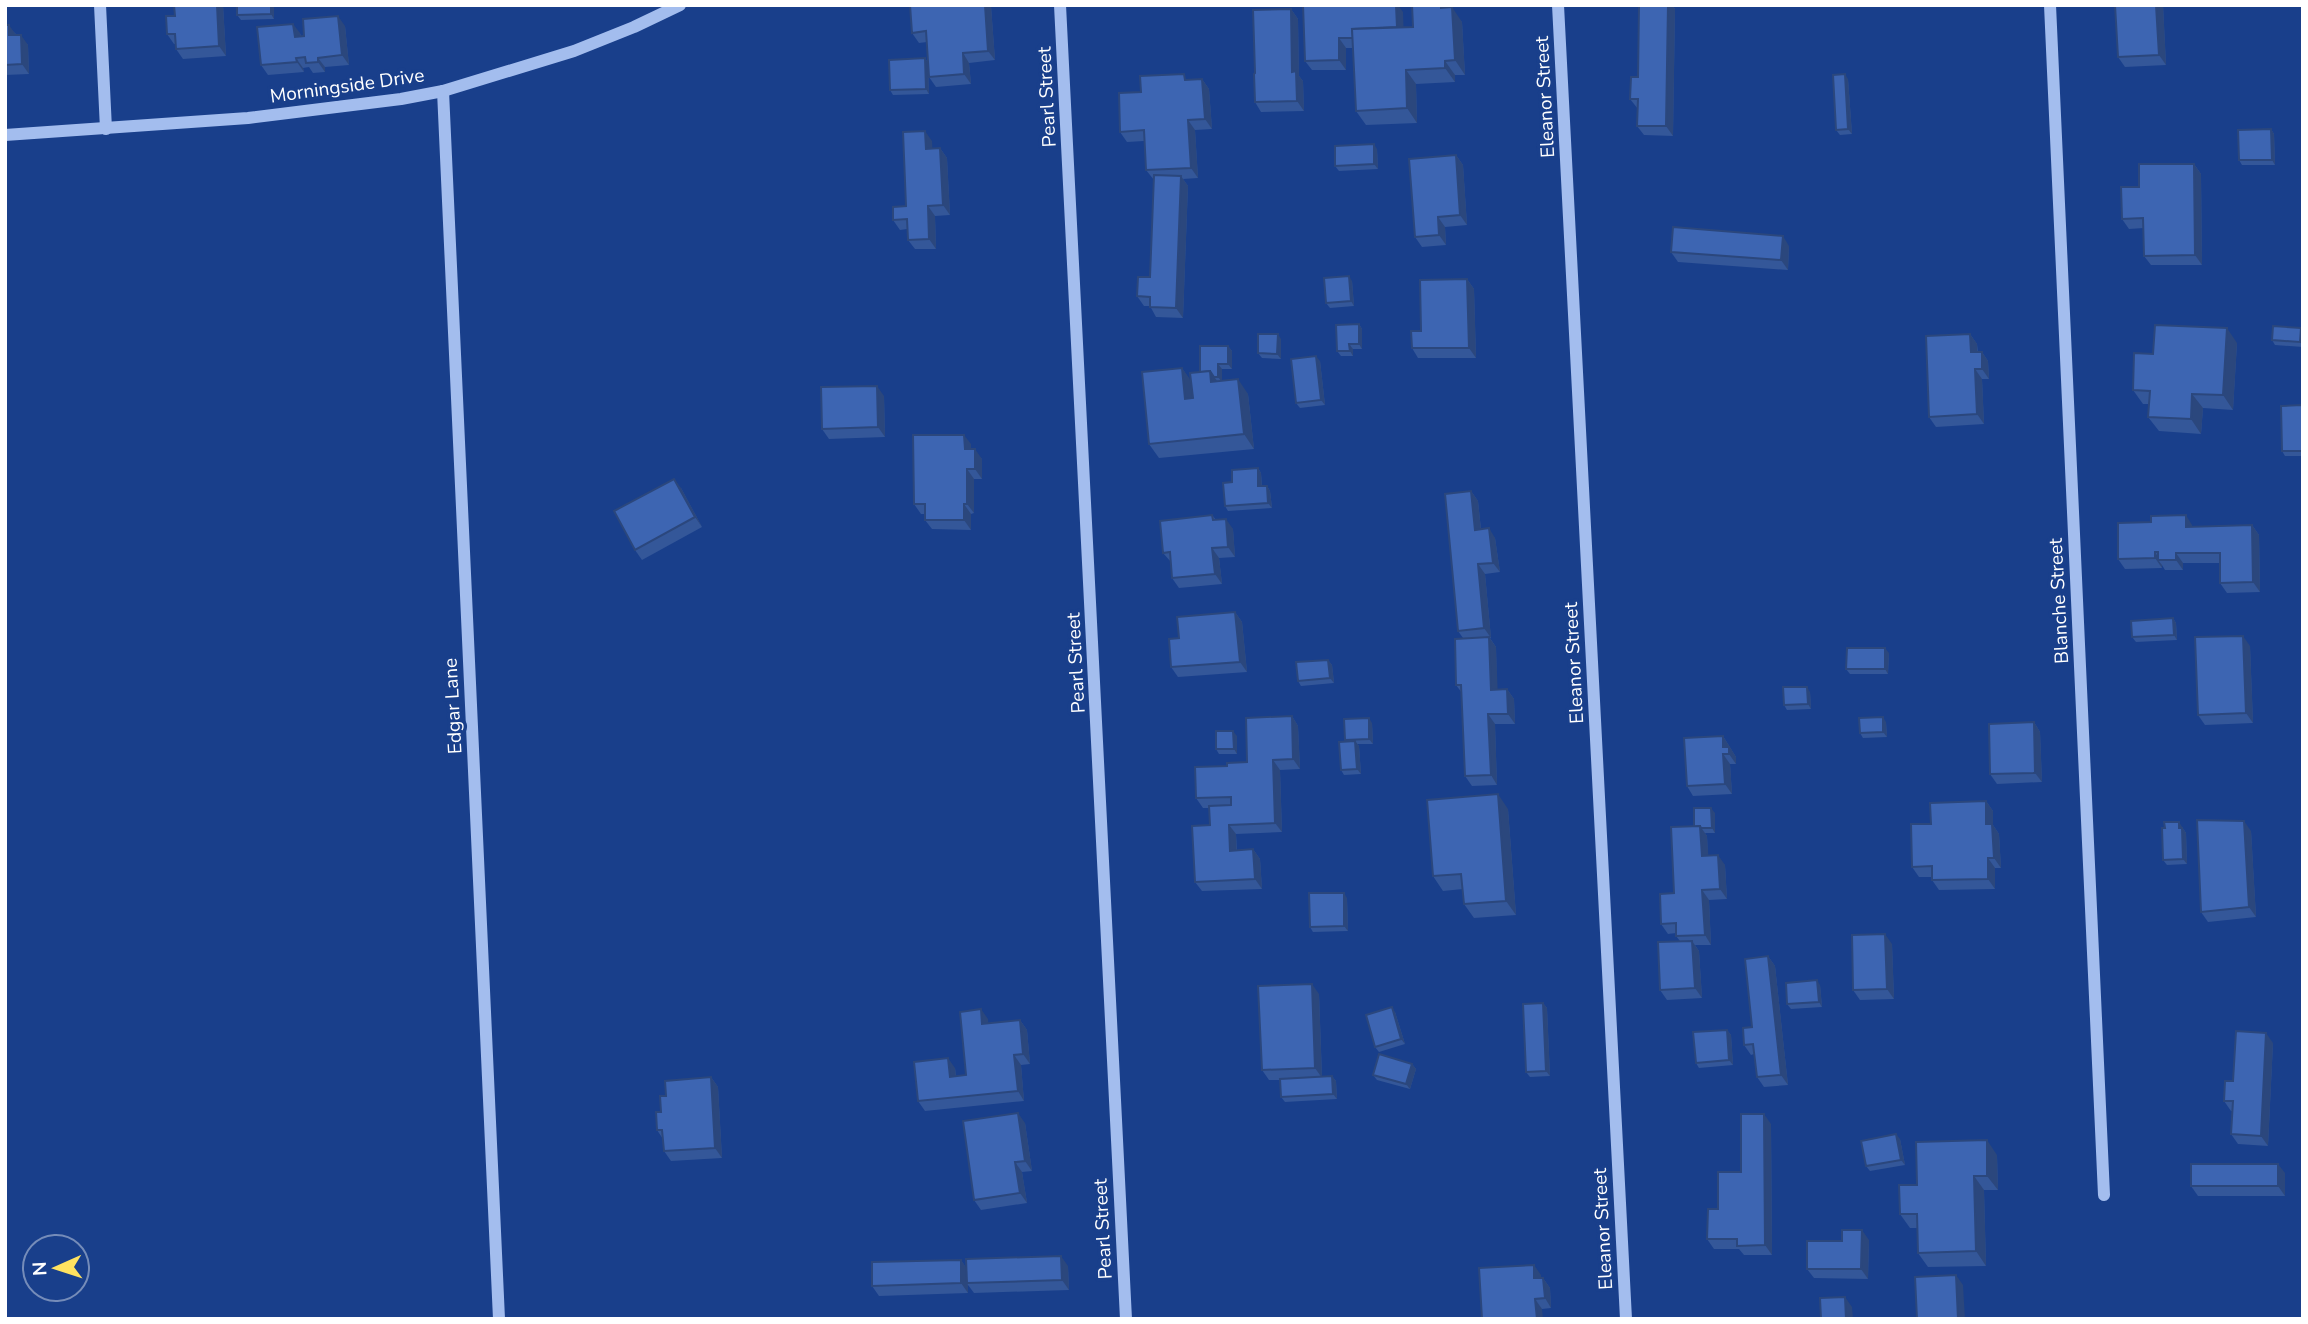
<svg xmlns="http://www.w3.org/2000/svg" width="2308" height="1324" font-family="'Nunito Sans',sans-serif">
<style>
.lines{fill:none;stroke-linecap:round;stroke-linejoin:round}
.minor{stroke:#a3bdee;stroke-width:12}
.wall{fill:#345799}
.shaded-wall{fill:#2b477d}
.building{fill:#3d65b2;stroke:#2b477d;stroke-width:2}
.labels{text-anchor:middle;stroke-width:7;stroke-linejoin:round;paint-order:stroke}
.street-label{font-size:19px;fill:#fff;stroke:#193f8b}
</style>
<rect width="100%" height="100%" fill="#193f8b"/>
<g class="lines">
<g class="minor">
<polyline points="100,5 106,129"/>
<polyline points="1060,5 1126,1319"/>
<polyline points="1558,5 1626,1319"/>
<polyline points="2050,5 2104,1195"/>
<polyline points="443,91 499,1319"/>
<polyline points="5,135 248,118 401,99 443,91 574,51 634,27 680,5"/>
</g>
</g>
<g class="wall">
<polygon points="223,5 226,56 183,59 176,49 176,44 174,44 167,34 175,16"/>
<polygon points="237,5 274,5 274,19 241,20 237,15"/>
<polygon points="1303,5 1403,12 1403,27 1413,27 1446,8 1462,22 1465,75 1455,75 1455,82 1416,84 1417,123 1366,125 1356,111 1353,48 1346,48 1346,70 1312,70 1305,61"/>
<polygon points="1639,5 1672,5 1675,9 1673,136 1644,135 1637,126 1638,109 1630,99 1638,77"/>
<polygon points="2115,5 2163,5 2166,65 2125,67 2118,57"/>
<polygon points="5,6 6,25 28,45 29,74 5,75"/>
<polygon points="991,6 995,60 969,63 971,84 936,87 929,77 928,65 929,94 893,95 890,90 925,58 928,63 927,42 919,43 912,33"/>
<polygon points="1291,9 1298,19 1299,76 1303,81 1304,111 1261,112 1255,102 1255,73"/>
<polygon points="345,26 349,65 325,67 325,72 313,73 309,67 303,68 304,72 268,75 261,65 300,33 301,36"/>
<polygon points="1202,79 1209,89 1212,129 1195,130 1198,178 1183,179 1188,186 1183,318 1156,317 1150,306 1144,306 1137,296 1150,277 1154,180 1146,170 1144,141 1127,142 1120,132 1141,92 1188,80"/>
<polygon points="1848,79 1852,134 1840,135 1836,130"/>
<polygon points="2271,129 2274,134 2275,165 2242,165 2239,160"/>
<polygon points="932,141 932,149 940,148 947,158 950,215 935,216 936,249 915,249 908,240 907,229 900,230 893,220 906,206"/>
<polygon points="1377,149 1378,169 1339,171 1335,166"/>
<polygon points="1456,155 1463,165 1467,225 1445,227 1446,245 1422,247 1415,237"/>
<polygon points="2194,164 2201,174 2202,265 2151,265 2144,256 2144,228 2129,229 2122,219 2139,187"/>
<polygon points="1789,246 1788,270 1678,262 1671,252"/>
<polygon points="1467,279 1474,289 1476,358 1418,358 1412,348 1421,331"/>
<polygon points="1352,281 1354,306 1330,308 1326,303"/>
<polygon points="1359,324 1362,329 1362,349 1353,349 1353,356 1341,356 1337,351"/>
<polygon points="2301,328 2303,331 2303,347 2275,345 2272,340"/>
<polygon points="1970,334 1977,344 1978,352 1982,352 1988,361 1989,379 1982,379 1984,424 1936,427 1929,417"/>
<polygon points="1281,339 1281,359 1262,358 1258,353"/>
<polygon points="2237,343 2233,410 2203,408 2201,434 2159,431 2148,417 2149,404 2143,404 2133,390 2153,354"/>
<polygon points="1228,346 1232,351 1232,369 1222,369 1222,381 1248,394 1254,449 1159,458 1149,444 1182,368 1191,382 1200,372"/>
<polygon points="1320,361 1325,405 1300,408 1296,403"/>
<polygon points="884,396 885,437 829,439 822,429"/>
<polygon points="2303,406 2303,456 2285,456 2282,451"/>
<polygon points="971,444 971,449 982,459 982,479 974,479 974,513 971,514 971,530 932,529 925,520 925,514 921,514 914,504"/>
<polygon points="1258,468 1261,473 1262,486 1267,486 1270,491 1272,508 1228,511 1225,506 1232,482"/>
<polygon points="681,488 702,527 642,560 635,550"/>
<polygon points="1471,491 1478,501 1481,529 1495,538 1500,572 1485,574 1491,638 1490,638 1496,647 1497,689 1507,689 1514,699 1515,724 1495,724 1497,785 1472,786 1465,776 1462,693 1456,685 1463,638 1458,631"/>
<polygon points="1212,515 1216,520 1233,529 1235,557 1219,558 1222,584 1179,588 1172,578 1171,562 1163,553"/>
<polygon points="2192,525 2192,527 2252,525 2259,535 2260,592 2227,593 2220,583 2220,563 2183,563 2183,570 2165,570 2162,565 2162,568 2125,569 2118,559"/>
<polygon points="1235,612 1242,622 1247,672 1178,677 1171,667 1179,638"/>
<polygon points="2173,618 2176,623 2177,640 2136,642 2132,637"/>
<polygon points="2250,646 2253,723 2205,725 2198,715"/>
<polygon points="1889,653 1888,674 1850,674 1846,669"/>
<polygon points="1328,660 1332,665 1334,683 1301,686 1298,681"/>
<polygon points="1810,692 1811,709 1787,710 1784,705"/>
<polygon points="1292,716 1298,726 1300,769 1280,770 1282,832 1236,834 1237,850 1253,849 1260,859 1262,889 1202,891 1195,882 1210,825 1209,808 1203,808 1196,798 1227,766 1247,762"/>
<polygon points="1886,722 1887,737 1863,738 1860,733"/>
<polygon points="2034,722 2040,732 2042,782 1997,784 1990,774"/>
<polygon points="1372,723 1373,744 1357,744 1359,746 1361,774 1344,775 1341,770 1346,742 1345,740"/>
<polygon points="1237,736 1237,754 1219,754 1216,749"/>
<polygon points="1723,736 1736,757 1736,764 1730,764 1732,794 1693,796 1687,786"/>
<polygon points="1986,801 1993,811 1993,825 1999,834 2001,868 1995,868 1995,889 1939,890 1932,880 1932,877 1919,877 1912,867 1931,824"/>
<polygon points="1508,809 1516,915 1474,918 1464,904 1463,889 1443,891 1433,876"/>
<polygon points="1715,813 1715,833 1705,833 1707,836 1708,856 1725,865 1727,899 1709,900 1711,945 1695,945 1699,951 1702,998 1667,1000 1660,990 1680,941 1676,936 1676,933 1668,934 1661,924 1674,893 1694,827"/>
<polygon points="2182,827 2186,833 2187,864 2167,865 2163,860"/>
<polygon points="2251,831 2256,917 2208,922 2201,912"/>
<polygon points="1347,898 1348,931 1313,932 1310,927"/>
<polygon points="1892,944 1894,999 1860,1000 1853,990"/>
<polygon points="1768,956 1775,966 1788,1085 1764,1087 1757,1077 1754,1054 1751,1055 1744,1045 1752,1027"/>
<polygon points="1820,985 1822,1007 1791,1009 1787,1004"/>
<polygon points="1319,994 1322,1076 1332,1076 1336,1081 1337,1099 1285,1102 1281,1097 1281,1080 1269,1080 1262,1070"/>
<polygon points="1543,1003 1547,1008 1550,1076 1530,1077 1526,1072"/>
<polygon points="1395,1012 1405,1044 1379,1052 1375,1047"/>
<polygon points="988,1019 988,1024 1020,1020 1027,1030 1030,1064 1021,1065 1024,1101 925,1111 918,1101 955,1068 956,1076 966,1075"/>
<polygon points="1727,1030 1731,1035 1733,1065 1699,1068 1696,1063"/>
<polygon points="2273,1043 2268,1146 2238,1144 2231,1134 2232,1111 2231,1111 2224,1101 2233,1081"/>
<polygon points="1412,1064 1416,1069 1410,1089 1377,1080 1373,1075"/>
<polygon points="711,1077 718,1087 722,1158 671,1161 664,1151 663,1139 657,1130 666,1096"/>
<polygon points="1025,1123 1032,1171 1022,1172 1027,1203 981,1210 974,1200"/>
<polygon points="1771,1124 1772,1255 1744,1255 1739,1249 1714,1249 1707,1239 1718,1209"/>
<polygon points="1900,1139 1905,1165 1870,1171 1866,1166"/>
<polygon points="1997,1155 1998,1190 1984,1190 1986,1266 1928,1267 1918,1253 1917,1228 1910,1228 1900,1214 1917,1185"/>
<polygon points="2285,1173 2285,1196 2198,1196 2191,1186"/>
<polygon points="1869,1240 1868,1279 1814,1278 1807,1269"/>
<polygon points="961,1260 966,1268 1068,1266 1069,1290 974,1293 968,1285 968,1293 879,1296 872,1286"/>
<polygon points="1541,1275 1541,1278 1543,1278 1550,1288 1551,1308 1542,1309 1482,1319"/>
</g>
<g class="shaded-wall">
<polygon points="217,5 223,5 226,56 219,46"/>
<polygon points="271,5 274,5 274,19 271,14"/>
<polygon points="985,5 990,5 991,6 995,60 988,51"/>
<polygon points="1396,5 1398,5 1403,12 1404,40 1397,30"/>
<polygon points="1668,5 1672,5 1675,9 1673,136 1666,126"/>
<polygon points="2156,5 2163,5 2166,65 2159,55"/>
<polygon points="1452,7 1462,22 1465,75 1455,60"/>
<polygon points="1291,9 1298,19 1299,76 1303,81 1304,111 1297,101 1292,72"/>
<polygon points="338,16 345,26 349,65 342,55"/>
<polygon points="293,24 300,33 302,47 295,37"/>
<polygon points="9,25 16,35 9,35"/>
<polygon points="21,35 28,45 29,74 22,64"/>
<polygon points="1339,38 1346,48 1346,70 1339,60"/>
<polygon points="963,53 969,63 971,84 964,74"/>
<polygon points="296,58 303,68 304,72 297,62"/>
<polygon points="318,58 325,67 325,72 318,62"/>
<polygon points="925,58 928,63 929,94 926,89"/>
<polygon points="1445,61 1455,75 1455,82 1445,68"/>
<polygon points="1406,70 1416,84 1417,123 1407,108"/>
<polygon points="1845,74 1848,79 1852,134 1848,129"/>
<polygon points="1202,79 1209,89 1212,129 1205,119"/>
<polygon points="1188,120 1195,130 1198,178 1191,168"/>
<polygon points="2271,129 2274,134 2275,165 2272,160"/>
<polygon points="925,131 932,141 933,159 926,149"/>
<polygon points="1374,144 1377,149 1378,169 1374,164"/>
<polygon points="940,148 947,158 950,215 943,205"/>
<polygon points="1456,155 1463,165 1467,225 1460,215"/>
<polygon points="2194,164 2201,174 2202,265 2195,255"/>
<polygon points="1181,176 1188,186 1183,318 1176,308"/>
<polygon points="928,206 935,216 936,249 929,239"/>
<polygon points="1438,217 1445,227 1446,245 1439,235"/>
<polygon points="1783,236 1789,246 1788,270 1781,260"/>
<polygon points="1349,276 1352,281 1354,306 1351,301"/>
<polygon points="1467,279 1474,289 1476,358 1469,348"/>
<polygon points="1359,324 1362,329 1362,349 1359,344"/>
<polygon points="2227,328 2237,343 2233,410 2223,395"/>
<polygon points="2301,328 2303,331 2303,347 2300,342"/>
<polygon points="1278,334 1281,339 1281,359 1277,354"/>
<polygon points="1970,334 1977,344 1978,362 1971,352"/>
<polygon points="1349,344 1353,349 1353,356 1350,351"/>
<polygon points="1228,346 1232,351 1232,369 1228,364"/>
<polygon points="1982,352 1988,361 1989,379 1982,369"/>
<polygon points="1316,356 1320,361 1325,405 1321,400"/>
<polygon points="1218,364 1222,369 1222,382 1218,377"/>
<polygon points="1182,368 1192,382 1195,413 1185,399"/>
<polygon points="1975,369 1982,379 1984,424 1977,414"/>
<polygon points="1210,371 1220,385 1211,382"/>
<polygon points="1238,379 1248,394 1254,449 1244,434"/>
<polygon points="877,386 884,396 885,437 878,427"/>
<polygon points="2192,394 2203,408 2201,434 2191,419"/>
<polygon points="964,435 971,444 971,459 965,449"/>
<polygon points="975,449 982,459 982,479 975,469"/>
<polygon points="1258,468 1261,473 1262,491 1258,486"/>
<polygon points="967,469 974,479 974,513 967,504"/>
<polygon points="674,479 681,488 702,527 695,517"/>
<polygon points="1267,486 1270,491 1272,508 1268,503"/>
<polygon points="1471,491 1478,501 1482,540 1475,530"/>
<polygon points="964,504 971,514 971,530 964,520"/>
<polygon points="2186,515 2192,525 2192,537 2186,527"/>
<polygon points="1226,519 1233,529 1235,557 1228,547"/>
<polygon points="2252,525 2259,535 2260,592 2253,582"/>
<polygon points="1489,528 1495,538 1500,572 1493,563"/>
<polygon points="1212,548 1219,558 1222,584 1215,574"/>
<polygon points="2155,552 2160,560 2158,560 2162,565 2162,568 2155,558"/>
<polygon points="2176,553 2183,563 2183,570 2176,560"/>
<polygon points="1478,564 1485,574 1491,638 1484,628"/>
<polygon points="1235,612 1242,622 1247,672 1240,662"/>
<polygon points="2173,618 2176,623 2177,640 2174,635"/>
<polygon points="2243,636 2250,646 2253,723 2246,713"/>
<polygon points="1489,637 1496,647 1498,699 1491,690"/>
<polygon points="1885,648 1889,653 1888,674 1885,669"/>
<polygon points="1328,660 1332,665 1334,683 1330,678"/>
<polygon points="1807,687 1810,692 1811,709 1808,704"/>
<polygon points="1507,689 1514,699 1515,724 1508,714"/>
<polygon points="1488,714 1495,724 1497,785 1491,775"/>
<polygon points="1292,716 1298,726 1300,769 1293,759"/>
<polygon points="1883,717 1886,722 1887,737 1883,732"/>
<polygon points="1369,718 1372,723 1373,744 1369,739"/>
<polygon points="2034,722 2040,732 2042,782 2035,773"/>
<polygon points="1233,731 1237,736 1237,754 1234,749"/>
<polygon points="1723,736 1736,757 1736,764 1729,754 1723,747"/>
<polygon points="1355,741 1359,746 1361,774 1357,769"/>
<polygon points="1723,754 1730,764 1732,794 1725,784"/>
<polygon points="1273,760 1280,770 1282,832 1275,823"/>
<polygon points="1498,794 1508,809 1516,915 1506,901"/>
<polygon points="1986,801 1993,811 1993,825 1999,834 2001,868 1994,858 1986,824"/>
<polygon points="1711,808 1715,813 1715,833 1712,828"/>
<polygon points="2244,821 2251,831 2256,917 2249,907"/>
<polygon points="2179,822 2186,833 2187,864 2183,859"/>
<polygon points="1229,825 1236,834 1237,860 1230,851"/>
<polygon points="1700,826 1707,836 1709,866 1702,856"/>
<polygon points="1253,849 1260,859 1262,889 1255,879"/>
<polygon points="1718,855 1725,865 1727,899 1720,889"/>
<polygon points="1988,858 1995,868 1995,889 1988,879"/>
<polygon points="1702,890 1709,900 1711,945 1705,935"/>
<polygon points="1344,893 1347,898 1348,931 1344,926"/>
<polygon points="1885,934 1892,944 1894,999 1887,989"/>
<polygon points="1692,941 1699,951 1702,998 1695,988"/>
<polygon points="1768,956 1775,966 1788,1085 1781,1075"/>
<polygon points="1817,980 1820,985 1822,1007 1819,1002"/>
<polygon points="1312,984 1319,994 1322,1078 1315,1068"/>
<polygon points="1543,1003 1547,1008 1550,1076 1546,1071"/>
<polygon points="1392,1007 1395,1012 1405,1044 1401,1039"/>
<polygon points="981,1009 988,1019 989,1034 982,1024"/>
<polygon points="1020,1020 1027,1030 1030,1064 1023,1054"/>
<polygon points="1727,1030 1731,1035 1733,1065 1729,1060"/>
<polygon points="2266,1033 2273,1043 2268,1146 2261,1136"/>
<polygon points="1014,1055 1021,1065 1024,1101 1018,1091"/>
<polygon points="948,1058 955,1068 957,1086 950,1077"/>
<polygon points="1412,1064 1416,1069 1410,1089 1406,1084"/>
<polygon points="1332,1076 1336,1081 1337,1099 1333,1094"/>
<polygon points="711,1077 718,1087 722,1158 715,1148"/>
<polygon points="1018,1113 1025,1123 1032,1171 1025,1161"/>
<polygon points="1764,1114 1771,1124 1772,1255 1765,1245"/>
<polygon points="1896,1134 1900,1139 1905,1165 1901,1160"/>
<polygon points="1987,1140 1997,1155 1998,1190 1987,1176"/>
<polygon points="1015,1162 1022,1172 1027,1203 1020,1193"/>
<polygon points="2278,1164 2285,1173 2285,1196 2278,1186"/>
<polygon points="1974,1176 1984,1190 1986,1266 1976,1251"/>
<polygon points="1862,1230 1869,1240 1868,1279 1861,1269"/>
<polygon points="1061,1256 1068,1266 1069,1290 1062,1280"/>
<polygon points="961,1260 968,1270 967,1283 968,1285 968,1293 961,1283"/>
<polygon points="1534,1265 1541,1275 1541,1288 1534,1278"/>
<polygon points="1956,1275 1963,1285 1965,1319 1958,1319"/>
<polygon points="1543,1278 1550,1288 1551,1308 1545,1298"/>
<polygon points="1845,1297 1852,1307 1853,1319 1846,1319"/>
<polygon points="1535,1299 1542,1309 1543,1319 1537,1319"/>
</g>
<g class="building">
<polygon points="174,5 217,5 219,46 176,49 175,34 167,34 166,16 175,16"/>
<polygon points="237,5 271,5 271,14 237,15"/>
<polygon points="910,5 985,5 988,51 963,53 964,74 929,77 926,31 912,33"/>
<polygon points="1303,5 1396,5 1397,27 1352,29 1353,38 1339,38 1339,60 1305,61"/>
<polygon points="1412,5 1441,5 1441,8 1452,7 1455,60 1445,61 1445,68 1406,70 1407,108 1356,111 1352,29 1413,27"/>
<polygon points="1639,5 1668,5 1666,126 1637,126 1638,99 1630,99 1631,77 1638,77"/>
<polygon points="2115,5 2156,5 2159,55 2118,57"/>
<polygon points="1291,9 1292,72 1296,71 1297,101 1255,102 1254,74 1255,73 1253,10"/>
<polygon points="338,16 342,55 318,58 318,62 306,63 305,57 296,58 297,62 261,65 257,27 293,24 295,37 304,36 303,19"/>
<polygon points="5,25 9,25 9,35 21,35 22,64 5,65"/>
<polygon points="925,58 926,89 890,90 889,60"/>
<polygon points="1184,74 1185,80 1202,79 1205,119 1188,120 1191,168 1146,170 1144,130 1120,132 1119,93 1141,92 1140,76"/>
<polygon points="1845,74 1848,129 1836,130 1833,75"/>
<polygon points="2271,129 2272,160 2239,160 2238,130"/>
<polygon points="925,131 926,149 940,148 943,205 928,206 929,239 908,240 907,219 893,220 893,207 906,206 903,132"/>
<polygon points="1374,144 1374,164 1335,166 1335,146"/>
<polygon points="1456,155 1460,215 1438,217 1439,235 1415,237 1409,159"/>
<polygon points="2139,164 2194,164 2195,255 2144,256 2143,218 2122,219 2121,187 2139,187"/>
<polygon points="1154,175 1181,176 1176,308 1150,307 1150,297 1137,296 1138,277 1150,277"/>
<polygon points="1673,227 1783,236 1781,260 1671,252"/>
<polygon points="1349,276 1351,301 1326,303 1324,278"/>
<polygon points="1467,279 1469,348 1412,348 1411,331 1421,331 1420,280"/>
<polygon points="1359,324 1359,344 1349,344 1350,351 1337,351 1336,325"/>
<polygon points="2155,325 2227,328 2223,395 2192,394 2191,419 2148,417 2150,391 2133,390 2134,353 2153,354"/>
<polygon points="2273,326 2301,328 2300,342 2272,340"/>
<polygon points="1258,334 1278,334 1277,354 1258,353"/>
<polygon points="1970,334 1971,352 1982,352 1982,369 1975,369 1977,414 1929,417 1926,336"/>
<polygon points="1200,346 1228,346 1228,364 1218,364 1218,377 1214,377 1210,371 1200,372"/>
<polygon points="1316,356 1321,400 1296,403 1291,359"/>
<polygon points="1182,368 1185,399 1193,398 1190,373 1210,371 1211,382 1238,379 1244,434 1149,444 1142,372"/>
<polygon points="877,386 878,427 822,429 821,387"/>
<polygon points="2302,405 2303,451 2282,451 2281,406"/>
<polygon points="913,435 964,435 965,449 975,449 975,469 967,469 967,504 964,504 964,520 925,520 925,504 914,504"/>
<polygon points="1258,468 1258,486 1267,486 1268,503 1225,506 1223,483 1232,482 1232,470"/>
<polygon points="674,479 695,517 635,550 614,511"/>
<polygon points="1471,491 1475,530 1489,528 1493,563 1478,564 1484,628 1458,631 1445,494"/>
<polygon points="1212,515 1213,520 1226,519 1228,547 1212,548 1215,574 1172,578 1170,552 1163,553 1160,521"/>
<polygon points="2186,515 2186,527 2252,525 2253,582 2220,583 2220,553 2176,553 2176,560 2158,560 2158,552 2155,552 2155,558 2118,559 2118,523 2151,522 2151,516"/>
<polygon points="1235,612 1240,662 1171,667 1169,639 1179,638 1177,617"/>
<polygon points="2173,618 2174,635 2132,637 2131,621"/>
<polygon points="2243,636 2246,713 2198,715 2195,637"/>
<polygon points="1489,637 1491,690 1507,689 1508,714 1488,714 1491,775 1465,776 1461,685 1456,685 1455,639"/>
<polygon points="1847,648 1885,648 1885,669 1846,669"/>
<polygon points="1328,660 1330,678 1298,681 1296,662"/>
<polygon points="1783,687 1807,687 1808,704 1784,705"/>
<polygon points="1292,716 1293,759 1273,760 1275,823 1229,825 1230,851 1253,849 1255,879 1195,882 1192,826 1210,825 1209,806 1231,805 1231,797 1196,798 1195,767 1227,766 1227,763 1247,762 1246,718"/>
<polygon points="1883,717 1883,732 1860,733 1859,718"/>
<polygon points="1369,718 1369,739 1345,740 1344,719"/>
<polygon points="2034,722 2035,773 1990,774 1989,724"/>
<polygon points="1216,731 1233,731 1234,749 1216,749"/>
<polygon points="1723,736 1723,747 1729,747 1729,754 1723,754 1725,784 1687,786 1684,738"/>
<polygon points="1355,741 1357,769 1341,770 1339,742"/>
<polygon points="1498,794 1506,901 1464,904 1461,874 1433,876 1427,800"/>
<polygon points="1986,801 1986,824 1992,824 1994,858 1988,858 1988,879 1932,880 1932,866 1912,867 1911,824 1931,824 1930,803"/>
<polygon points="1694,808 1711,808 1712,828 1701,828 1700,826 1694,827"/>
<polygon points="2197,820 2244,821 2249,907 2201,912"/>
<polygon points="2164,822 2179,822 2179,828 2182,828 2183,859 2163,860 2162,828 2165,828"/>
<polygon points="1700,826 1702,856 1718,855 1720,889 1702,890 1705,935 1676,936 1676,923 1661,924 1660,894 1674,893 1671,827"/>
<polygon points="1309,893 1344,893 1344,926 1310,927"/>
<polygon points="1885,934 1887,989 1853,990 1852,935"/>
<polygon points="1692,941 1695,988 1660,990 1658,942"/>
<polygon points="1768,956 1781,1075 1757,1077 1753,1044 1744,1045 1743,1028 1752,1027 1745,959"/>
<polygon points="1817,980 1819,1002 1787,1004 1786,983"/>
<polygon points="1312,984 1315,1068 1262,1070 1258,986"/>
<polygon points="1543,1003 1546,1071 1526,1072 1523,1004"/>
<polygon points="1392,1007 1401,1039 1375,1047 1366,1015"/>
<polygon points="981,1009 982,1024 1020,1020 1023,1054 1014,1055 1018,1091 918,1101 914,1062 948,1058 950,1077 966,1075 960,1012"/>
<polygon points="1727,1030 1729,1060 1696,1063 1693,1032"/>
<polygon points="2236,1031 2266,1033 2261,1136 2231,1134 2233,1101 2224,1101 2225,1081 2233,1081"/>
<polygon points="1379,1054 1412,1064 1406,1084 1373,1075"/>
<polygon points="1332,1076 1333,1094 1281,1097 1280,1079"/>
<polygon points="711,1077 715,1148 664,1151 662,1130 657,1130 656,1112 661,1112 660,1096 666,1096 665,1081"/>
<polygon points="1018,1113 1025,1161 1015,1162 1020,1193 974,1200 963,1121"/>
<polygon points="1741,1114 1764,1114 1765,1245 1737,1246 1737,1239 1707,1239 1708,1209 1718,1209 1718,1172 1741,1172"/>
<polygon points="1896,1134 1901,1160 1866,1166 1861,1141"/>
<polygon points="1987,1140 1987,1176 1974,1176 1976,1251 1918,1253 1917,1214 1900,1214 1899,1185 1917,1185 1916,1142"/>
<rect x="2191" y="1164" width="87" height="22"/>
<polygon points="1842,1230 1862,1230 1861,1269 1807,1269 1807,1241 1842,1241"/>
<polygon points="1061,1256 1062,1280 967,1283 966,1259"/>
<polygon points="961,1260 961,1283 872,1286 872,1262"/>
<polygon points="1534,1265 1534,1278 1543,1278 1545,1298 1535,1299 1537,1319 1482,1319 1479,1268"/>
<polygon points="1956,1275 1958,1319 1917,1319 1915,1277"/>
<polygon points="1845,1297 1846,1319 1821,1319 1820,1298"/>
</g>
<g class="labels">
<g class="street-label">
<text transform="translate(347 85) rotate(-8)" y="7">Morningside Drive</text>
<text transform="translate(1046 97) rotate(-93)" y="7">Pearl Street</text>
<text transform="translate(1544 97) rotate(-93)" y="7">Eleanor Street</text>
<text transform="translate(2058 601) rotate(-93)" y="7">Blanche Street</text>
<text transform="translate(1075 663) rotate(-93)" y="7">Pearl Street</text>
<text transform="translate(1573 663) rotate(-93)" y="7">Eleanor Street</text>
<text transform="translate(452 706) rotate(-93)" y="7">Edgar Lane</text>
<text transform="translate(1102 1229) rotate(-93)" y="7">Pearl Street</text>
<text transform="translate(1602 1229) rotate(-93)" y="7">Eleanor Street</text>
</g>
</g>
<rect width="2308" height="1324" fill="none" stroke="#ffffff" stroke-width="14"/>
<g transform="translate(56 1268) rotate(267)"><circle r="33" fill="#193f8b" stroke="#758cb9" stroke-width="2"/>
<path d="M0-5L12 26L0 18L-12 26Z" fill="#ffe260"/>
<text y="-10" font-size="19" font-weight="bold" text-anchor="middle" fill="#ffffff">N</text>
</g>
</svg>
